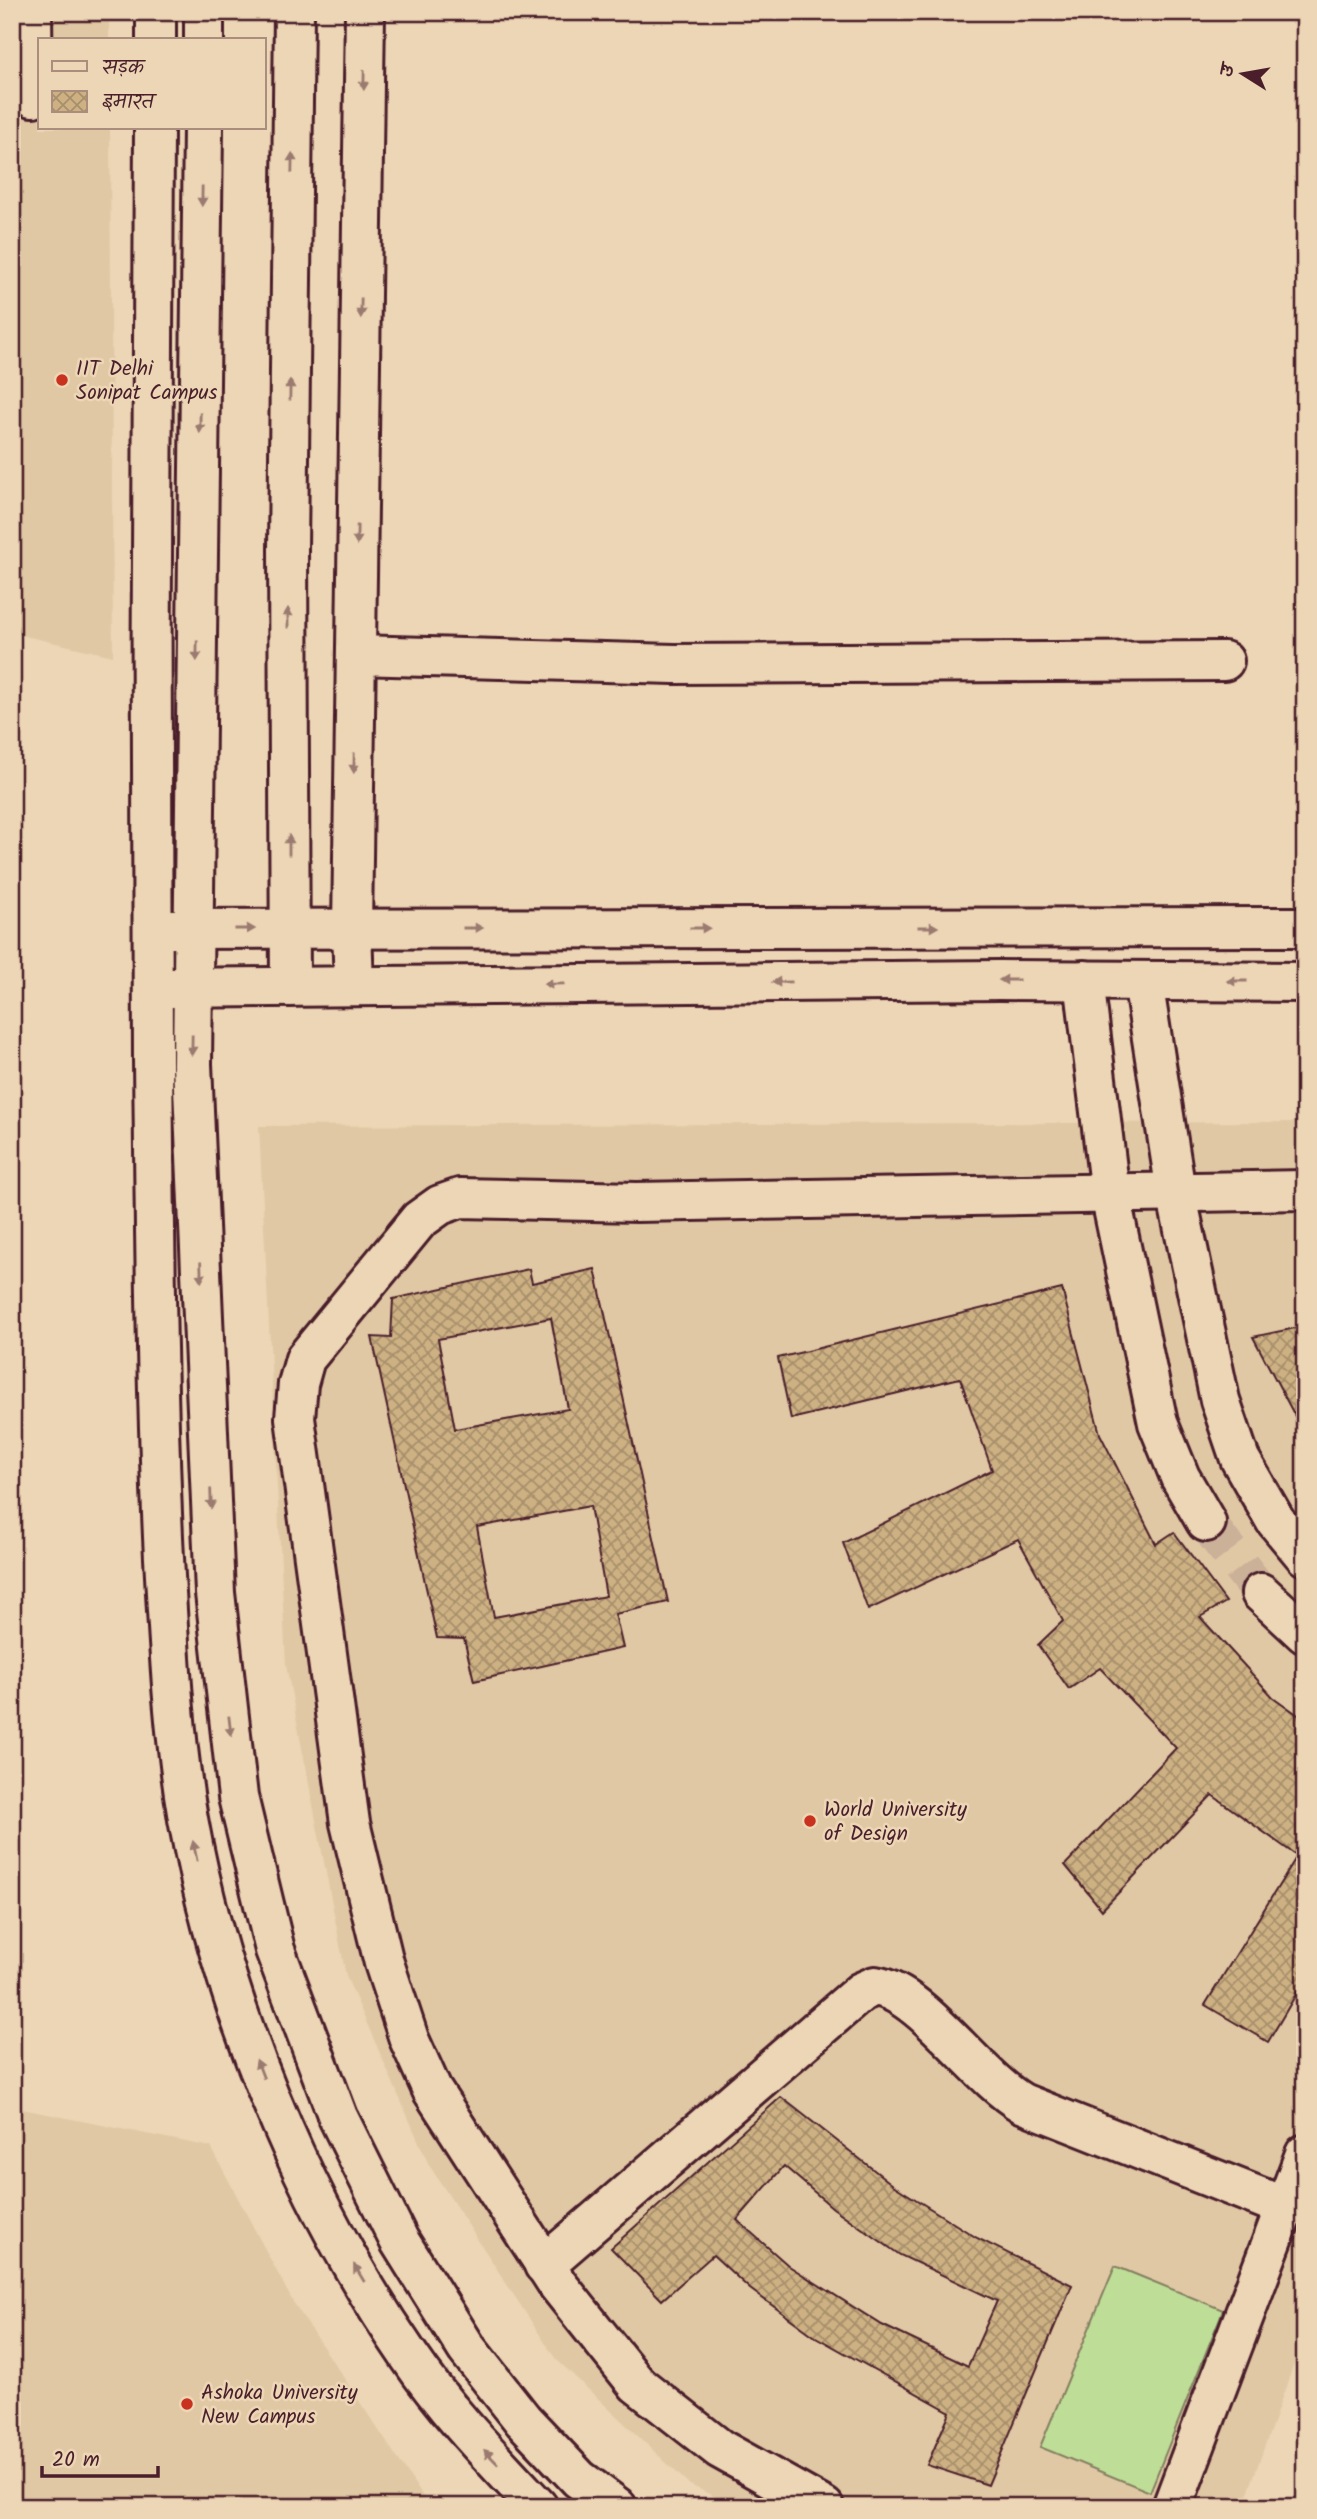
<svg xmlns="http://www.w3.org/2000/svg" width="1317" height="2519" font-family="Kalam,'Playpen Sans Deva',sans-serif">
<style>
.built{fill:#e0c8a4}
.grass{fill:#bede97;stroke:#847e61;stroke-width:2}
.building{fill:url(#building-cross-hatch);stroke:#4a1f2b;stroke-width:2;fill-rule:evenodd}
.lines{fill:none;stroke-linecap:round;stroke-linejoin:round}
.minor-tunnel{stroke:#ccb199;stroke-width:38;stroke-dasharray:38 19;stroke-linecap:butt}
.minor-casing{stroke:#4a1f2b;stroke-width:44}
.minor{stroke:#ecd6b5;stroke-width:38}
.oneway{fill:#9b7a70}
.poi-dot{fill:#c8321e;stroke:#ecd6b5;stroke-width:2.5}
.labels{text-anchor:middle;stroke-width:5;stroke-linejoin:round;paint-order:stroke}
.poi-label{font-size:21px;fill:#4a1f2b;stroke:#ecd6b5;text-anchor:start}
</style>
<defs>
<pattern id="building-cross-hatch" width="8" height="8" patternUnits="userSpaceOnUse" patternTransform="scale(1.75)"><rect width="8" height="8" fill="#cdb183"/><path d="M0 0l8 8M0 8l8-8" fill="none" stroke="#a88f6b"/></pattern>
</defs>
<rect width="100%" height="100%" fill="#ecd6b5"/>
<filter id="ink" filterUnits="userSpaceOnUse"><feTurbulence type="fractalNoise" baseFrequency=".0143" numOctaves="2"/><feDisplacementMap in="SourceGraphic" scale="14" xChannelSelector="R" yChannelSelector="G"/><feConvolveMatrix kernelMatrix="1 2 1 2 8 2 1 2 1" color-interpolation-filters="sRGB"/></filter>
<g filter="url(#ink)">
<g class="built">
<polygon points="12,12 109,12 109,40 40,40 40,128 110,128 113,656 12,633"/>
<polygon points="1305,1122 1305,2333 1243,2507 737,2507 690,2485 555,2358 429,2165 346,1976 286,1665 259,1126"/>
<polygon points="12,2107 211,2147 293,2302 430,2507 12,2507"/>
</g>
<polygon class="grass" points="1115,2266 1223,2310 1150,2492 1040,2447"/>
<g class="building">
<path d="M 529,1269 L 532,1283 L 595,1269 L 668,1602 L 615,1614 L 623,1648 L 474,1681 L 464,1639 L 437,1638 L 372,1337 L 391,1338 L 393,1299 ZM 551,1318 L 568,1409 L 455,1429 L 438,1339 ZM 590,1506 L 606,1596 L 494,1617 L 477,1527 Z"/>
<polygon points="1062,1289 1100,1434 1156,1544 1174,1532 1226,1602 1200,1617 1273,1697 1305,1720 1305,1979 1268,2042 1205,2005 1297,1856 1212,1795 1102,1910 1065,1865 1176,1748 1100,1668 1069,1689 1038,1645 1063,1621 1018,1539 868,1610 843,1543 992,1470 960,1378 791,1419 778,1358"/>
<polygon points="1305,1326 1305,1435 1253,1337"/>
<path d="M 781,2097 L 893,2185 L 977,2238 L 1072,2285 L 988,2485 L 927,2465 L 950,2412 L 814,2336 L 750,2289 L 713,2255 L 662,2300 L 611,2248 ZM 784,2166 L 833,2208 L 900,2255 L 997,2301 L 968,2366 L 882,2325 L 789,2266 L 737,2220 Z"/>
</g>
<g class="lines">
<polyline class="minor-tunnel" points="1206,1522 1261,1593"/>
<g class="minor-casing">
<g id="minor">
<polyline points="32,12 33,97"/>
<polyline points="156,40 156,12"/>
<polyline points="204,40 204,12"/>
<path d="M 154,128 C 151,439 151,750 153,1061 C 155,1227 156,1393 164,1558 C 169,1645 173,1733 188,1819 C 222,2006 301,2199 409,2356 C 446,2411 493,2459 538,2507"/>
<polyline points="203,128 192,1064 215,1593 238,1797 275,1950 338,2117 399,2240 467,2349 523,2420 579,2479 617,2507"/>
<polyline points="356,655 674,664 1224,661"/>
<polyline points="169,929 1305,927"/>
<polyline points="1084,980 1110,1194 1158,1423 1180,1477 1206,1522"/>
<polyline points="1143,981 1176,1192 1220,1400 1240,1459 1275,1520 1305,1556"/>
<polyline points="354,986 352,929 365,12"/>
<polyline points="290,987 288,549 294,12"/>
<polyline points="169,988 999,980 1305,982"/>
<polyline points="1261,1593 1305,1634"/>
<path d="M 544,2265 L 861,1992 L 875,1986 C 922,1993 976,2076 1022,2103 L 1285,2207"/>
<polyline points="824,2507 720,2449 637,2384 558,2285 432,2090 409,2039 384,1963 350,1823 295,1418 298,1384 305,1359 419,1220 440,1205 460,1198 637,1202 1305,1190"/>
<polyline points="1172,2507 1305,2154"/>
</g>
</g>
<use href="#minor" class="minor"/>
</g>
<defs><path id="oneway-solid" d="M-6-.8H1V-3.2L6.5 0L1 3.2V.8H-6Z" transform="scale(1.75)"/></defs>
<g class="oneway">
<use href="#oneway-solid" transform="translate(364 80) rotate(91)"/>
<use href="#oneway-solid" transform="translate(292 163) rotate(-89)"/>
<use href="#oneway-solid" transform="translate(202 196) rotate(91)"/>
<use href="#oneway-solid" transform="translate(361 308) rotate(91)"/>
<use href="#oneway-solid" transform="translate(290 390) rotate(-89)"/>
<use href="#oneway-solid" transform="translate(200 423) rotate(91)"/>
<use href="#oneway-solid" transform="translate(357 535) rotate(91)"/>
<use href="#oneway-solid" transform="translate(288 618) rotate(-90)"/>
<use href="#oneway-solid" transform="translate(197 651) rotate(91)"/>
<use href="#oneway-solid" transform="translate(354 763) rotate(91)"/>
<use href="#oneway-solid" transform="translate(289 845) rotate(-90)"/>
<use href="#oneway-solid" transform="translate(928 927)"/>
<use href="#oneway-solid" transform="translate(473 928)"/>
<use href="#oneway-solid" transform="translate(700 928)"/>
<use href="#oneway-solid" transform="translate(245 929)"/>
<use href="#oneway-solid" transform="translate(1009 980) rotate(-180)"/>
<use href="#oneway-solid" transform="translate(1237 981) rotate(-180)"/>
<use href="#oneway-solid" transform="translate(782 982) rotate(179)"/>
<use href="#oneway-solid" transform="translate(554 984) rotate(179)"/>
<use href="#oneway-solid" transform="translate(192 1045) rotate(91)"/>
<use href="#oneway-solid" transform="translate(201 1272) rotate(88)"/>
<use href="#oneway-solid" transform="translate(211 1499) rotate(88)"/>
<use href="#oneway-solid" transform="translate(230 1726) rotate(83)"/>
<use href="#oneway-solid" transform="translate(195 1851) rotate(-102)"/>
<use href="#oneway-solid" transform="translate(260 2069) rotate(-111)"/>
<use href="#oneway-solid" transform="translate(359 2273) rotate(-121)"/>
<use href="#oneway-solid" transform="translate(491 2457) rotate(-134)"/>
</g>
</g>
<g class="poi-dot">
<circle cx="62" cy="380" r="7"/>
<circle cx="810" cy="1821" r="7"/>
<circle cx="187" cy="2404" r="7"/>
</g>
<g class="labels">
<g class="poi-label">
<text x="76" y="375">IIT Delhi<tspan x="76" dy="24">Sonipat Campus</tspan></text>
<text x="824" y="1816">World University<tspan x="824" dy="24">of Design</tspan></text>
<text x="201" y="2399">Ashoka University<tspan x="201" dy="24">New Campus</tspan></text>
</g>
</g>
<rect width="1317" height="2519" fill="none" stroke="#ecd6b5" stroke-width="42"/>
<rect x="21" y="21" width="1275" height="2477" fill="none" stroke="#4a1f2b" stroke-width="2.5" filter="url(#ink)"/>
<rect x="38" y="38" width="228" height="91" fill="#ecd6b5" stroke="#ab8d7e" stroke-width="2"/>
<rect x="52" y="61" width="35" height="10" fill="#ecd6b5" stroke="#ab8d7e" stroke-width="2"/>
<text x="102" y="74" font-size="21" fill="#4a1f2b">सड़क</text>
<rect x="52" y="91" width="35" height="21" fill="url(#building-cross-hatch)" stroke="#ab8d7e" stroke-width="2"/>
<text x="102" y="108" font-size="21" fill="#4a1f2b">इमारत</text>
<g transform="translate(1243 74) rotate(281)" stroke="#ecd6b5" stroke-width="5" paint-order="stroke">
<path d="M0-5L12 26L0 18L-12 26Z" fill="#4a1f2b"/>
<text y="-10" font-size="19" font-weight="bold" text-anchor="middle" fill="#4a1f2b">उ</text>
</g>
<path d="M42 2466v10h116v-10" fill="none" stroke="#4a1f2b" stroke-width="3.5"/>
<text x="52" y="2466" font-size="21" fill="#4a1f2b" stroke="#ecd6b5" stroke-width="5" paint-order="stroke">20 m</text>
</svg>
